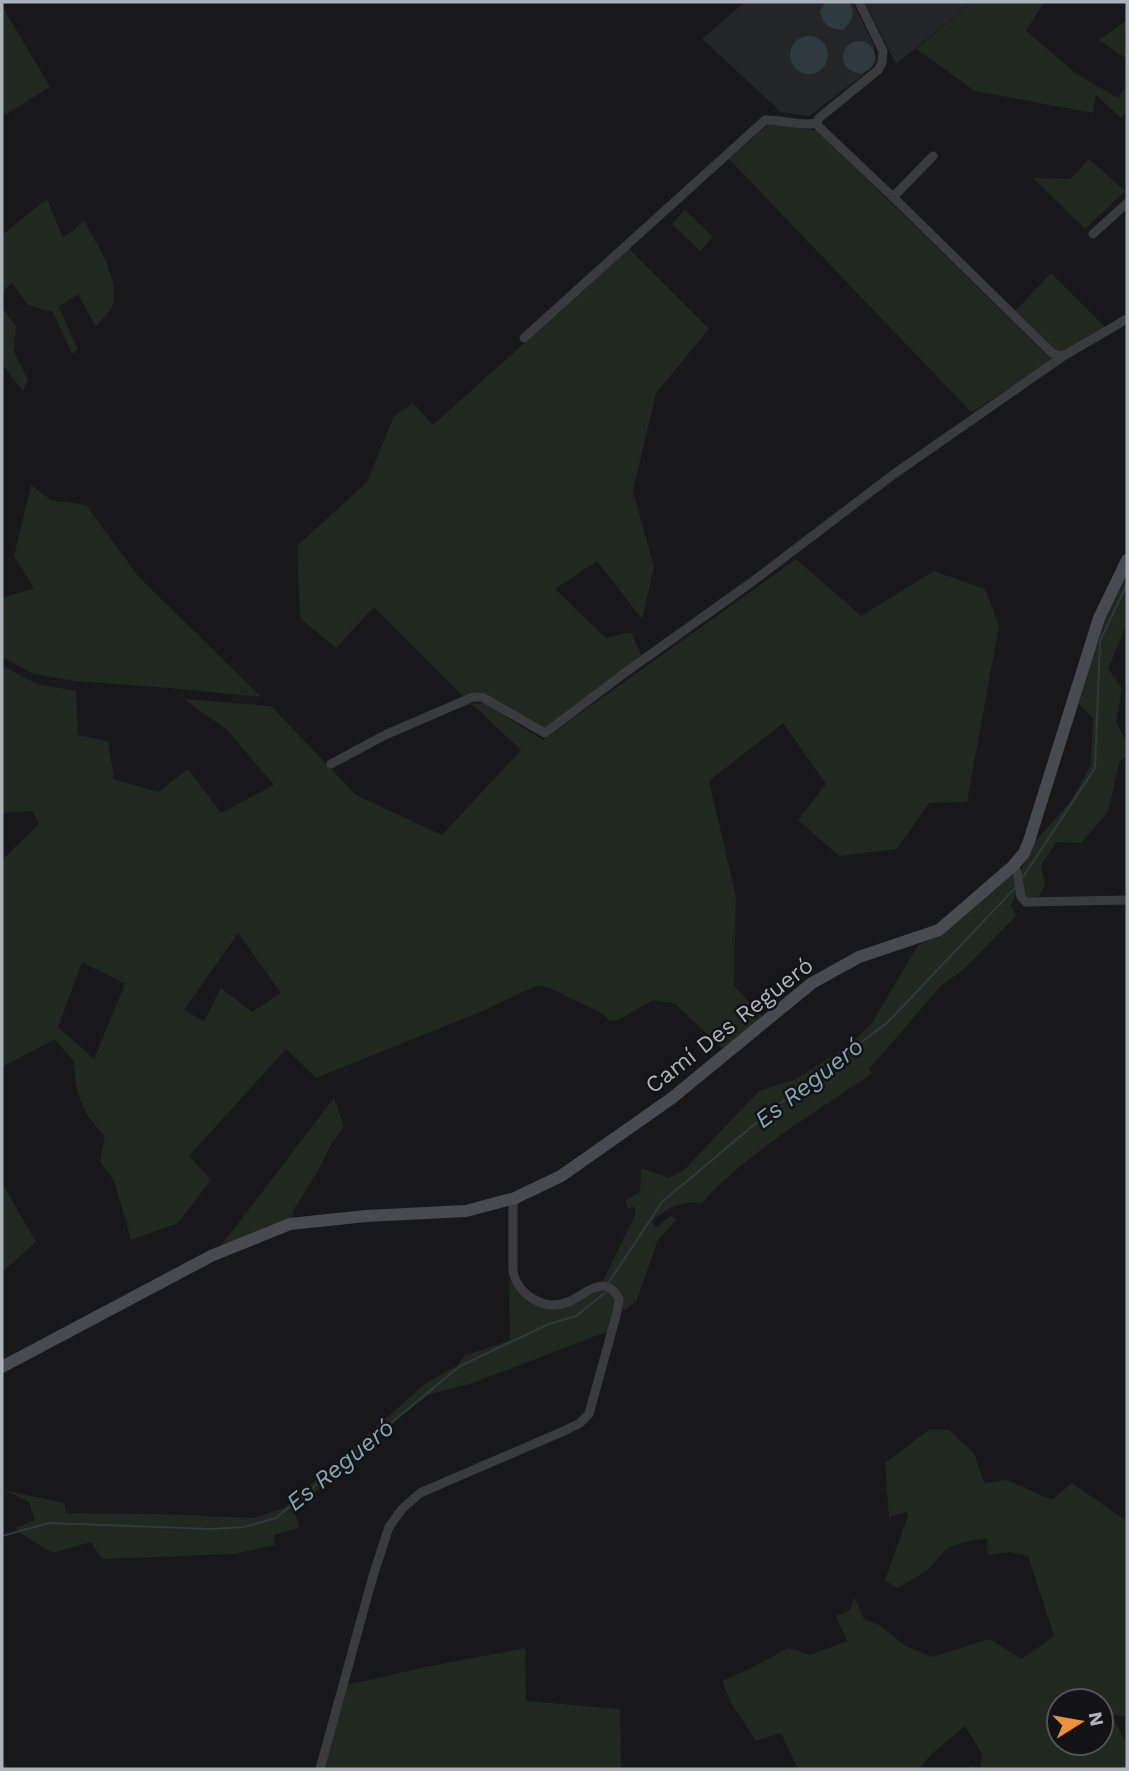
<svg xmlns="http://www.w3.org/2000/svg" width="1129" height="1771" font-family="'Work Sans',sans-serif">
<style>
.built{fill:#242527}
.green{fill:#202820;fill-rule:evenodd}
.water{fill:#2e3a3e}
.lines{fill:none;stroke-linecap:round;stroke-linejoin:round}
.stream{stroke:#2e3a3e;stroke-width:2}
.street{stroke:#393b3f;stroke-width:9}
.secondary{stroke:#474b4f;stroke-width:12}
.labels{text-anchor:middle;stroke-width:5;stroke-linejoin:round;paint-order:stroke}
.street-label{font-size:23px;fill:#abb2b9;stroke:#131315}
.water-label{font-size:24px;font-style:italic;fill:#83a6b3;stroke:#131315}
</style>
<rect width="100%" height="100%" fill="#18181a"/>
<g class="built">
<polygon points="745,2 852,2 873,43 877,60 872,68 809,116 781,112 702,39"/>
<polygon points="865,2 972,2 896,64"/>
</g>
<g class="green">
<polygon points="972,2 1044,2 1026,31 1078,75 1118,98 1127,85 1127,110 1121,118 1096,95 1093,113 975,91 916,49"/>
<polygon points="2,6 50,87 5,115 2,109"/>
<polygon points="1127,20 1127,59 1099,40"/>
<polygon points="770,123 818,131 1052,360 974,411 970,411 729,159"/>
<polygon points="1089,159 1125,191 1085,229 1033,178 1070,179"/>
<path d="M 47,199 L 63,238 L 84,221 C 96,242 120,279 113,305 C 110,312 101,320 96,327 L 78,294 L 59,307 L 78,350 L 72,354 L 53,312 L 28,305 L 12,283 L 2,292 L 2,235 Z"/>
<polygon points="685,210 713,237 700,251 672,224"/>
<polygon points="629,249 709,329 656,393 633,491 654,567 642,619 597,561 555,589 606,638 631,632 642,656 551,727 540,729 481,692 464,697 374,607 336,648 300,618 297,546 367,482 394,416 413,403 433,425"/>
<polygon points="1051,273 1105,327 1059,354 1015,311"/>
<polygon points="2,308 16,326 14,352 28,379 23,391 2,364"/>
<polygon points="31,485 51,500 86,505 138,576 261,697 169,688 76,681 34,674 2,657 2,632 4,629 2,626 2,598 34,588 14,556"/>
<path d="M 796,559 L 861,616 L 934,571 L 985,589 L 999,626 L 967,802 L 929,803 L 897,849 L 839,856 L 798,820 L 826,784 L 783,723 L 709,781 L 736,897 L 734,986 L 762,1016 L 725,1051 L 675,1004 L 653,1000 L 618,1020 L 610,1021 L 601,1013 L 550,988 L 538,985 L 478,1013 L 316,1078 L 286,1049 L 189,1156 L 211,1180 L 178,1223 L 131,1240 L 115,1183 L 100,1161 L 105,1137 L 87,1115 L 77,1092 L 74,1062 L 55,1039 L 2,1067 L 2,860 L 39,824 L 32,811 L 2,813 L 2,666 L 37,684 L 76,691 L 78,735 L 108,741 L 114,779 L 158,792 L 188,769 L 221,813 L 274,785 L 227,730 L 184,699 L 271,706 L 356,795 L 442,835 L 521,750 L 472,704 L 485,703 L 543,740 ZM 238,933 L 281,993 L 252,1012 L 221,988 L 204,1021 L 184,1010 ZM 82,962 L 125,984 L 94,1059 L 58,1027 Z"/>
<polygon points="1127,570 1127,624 1108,669 1122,688 1116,722 1127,743 1127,755 1119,763 1108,812 1081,843 1056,842 1041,866 1045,884 1037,899 1027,898 1023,894 1022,868 1030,847 1071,801 1091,765 1093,718 1077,702 1097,632"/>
<path d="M 1012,873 C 1017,885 1018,893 1011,905 L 1016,916 L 963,970 L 941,986 L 869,1069 L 872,1073 C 814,1114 748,1151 701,1204 C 683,1199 665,1209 652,1221 L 656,1228 L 670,1216 L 677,1219 L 658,1240 L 636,1302 L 623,1311 L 622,1297 L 602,1283 L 635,1215 L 635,1207 L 628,1208 L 625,1201 L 640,1192 L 641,1168 L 669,1178 L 684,1170 L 759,1091 L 796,1079 L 850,1045 L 872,1023 L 918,945 L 934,938 Z"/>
<polygon points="334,1098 344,1126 331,1144 319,1169 293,1211 292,1218 269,1226 220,1247"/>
<polygon points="2,1183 36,1242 2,1272"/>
<path d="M 509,1280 C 524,1294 545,1316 568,1306 C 578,1302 588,1295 598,1290 L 612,1294 L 615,1299 L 609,1331 L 470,1384 L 430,1394 L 400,1417 L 294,1511 L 300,1527 L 274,1535 L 275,1545 L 234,1554 L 102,1559 L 91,1542 L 53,1553 L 23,1535 L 16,1528 L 35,1520 L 29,1502 L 4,1490 L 64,1503 L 66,1513 L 157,1514 L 255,1518 L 284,1508 L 426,1383 L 458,1365 L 464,1356 L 510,1340 Z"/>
<path d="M 930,1429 L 949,1430 L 974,1453 L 984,1483 L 1007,1480 L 1052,1500 L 1072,1483 L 1127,1521 L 1127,1716 L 1112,1715 L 1127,1745 L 1127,1769 L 971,1769 L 969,1765 L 980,1768 L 982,1754 L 965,1726 L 931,1755 L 919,1769 L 798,1769 L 781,1733 L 756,1741 L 731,1703 L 722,1681 L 751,1668 L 788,1648 L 810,1655 L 847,1641 L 836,1616 L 850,1610 L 854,1597 L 864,1619 L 879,1625 L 906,1646 L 933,1657 L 989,1639 L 1022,1659 L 1054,1636 L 1028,1556 L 1009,1552 L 988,1555 L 987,1538 L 964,1542 L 946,1549 L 928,1570 L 897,1588 L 885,1580 L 908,1516 L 907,1512 L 889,1517 L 885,1463 ZM 1059,1701 L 1101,1701 L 1101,1743 L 1059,1743 Z"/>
<polygon points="525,1648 526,1701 620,1709 621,1769 323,1769 347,1685 426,1667"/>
</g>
<g class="water">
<path d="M 825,2 L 849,2 C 856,14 852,21 843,30 C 829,29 824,25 820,12 Z"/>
<circle cx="809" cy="55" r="19"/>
<circle cx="859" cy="57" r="16"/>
</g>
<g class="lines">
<g class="stream">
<polyline points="1023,877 1095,768 1100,641 1127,584"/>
<polyline points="609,1282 662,1202 774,1108 888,1022 1015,888"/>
<polyline points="2,1536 49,1523 211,1529 244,1527 276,1518 460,1366 549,1324 576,1316 605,1293"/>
</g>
<g class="street">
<polyline points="859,2 883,51 882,63 878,70 819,118 817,123 819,127 893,197 1052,353 1059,356 1065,355 1127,319"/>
<polyline points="893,197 933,156"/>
<polyline points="1093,234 1127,203"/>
<path d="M 524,338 L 765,120 C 782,119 800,127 817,123"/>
<polyline points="331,764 385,735 473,697 482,697 545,733 626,672 752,582 894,474 1065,355"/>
<polyline points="1013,866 1017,871 1021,897 1026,902 1127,900"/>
<path d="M 320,1769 L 373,1576 L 386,1536 L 389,1527 L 402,1509 L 420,1493 L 566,1430 L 580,1423 L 589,1414 L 617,1312 L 619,1299 C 605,1272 585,1295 568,1302 C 544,1312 517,1294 513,1271 L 513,1205 L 515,1198"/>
</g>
<polyline class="secondary" points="2,1367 211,1256 290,1224 366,1216 466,1211 515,1198 561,1176 672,1098 812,983 859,957 939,930 1013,866 1024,853 1029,841 1099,618 1127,560"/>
</g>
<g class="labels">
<g class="street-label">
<text transform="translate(729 1025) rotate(-38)" y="8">Camí Des Regueró</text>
</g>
<g class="water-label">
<text transform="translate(809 1083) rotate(-38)" y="8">Es Regueró</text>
<text transform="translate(340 1465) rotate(-39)" y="8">Es Regueró</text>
</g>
</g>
<rect width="1129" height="1771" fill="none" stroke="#abb2b9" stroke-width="7"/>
<g transform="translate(1080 1722) rotate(79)"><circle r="33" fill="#131315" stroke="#505357" stroke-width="2"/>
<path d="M0-5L12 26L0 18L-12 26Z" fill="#ee8f3c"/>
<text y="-10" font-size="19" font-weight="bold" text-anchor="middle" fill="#abb2b9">N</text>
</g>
</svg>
